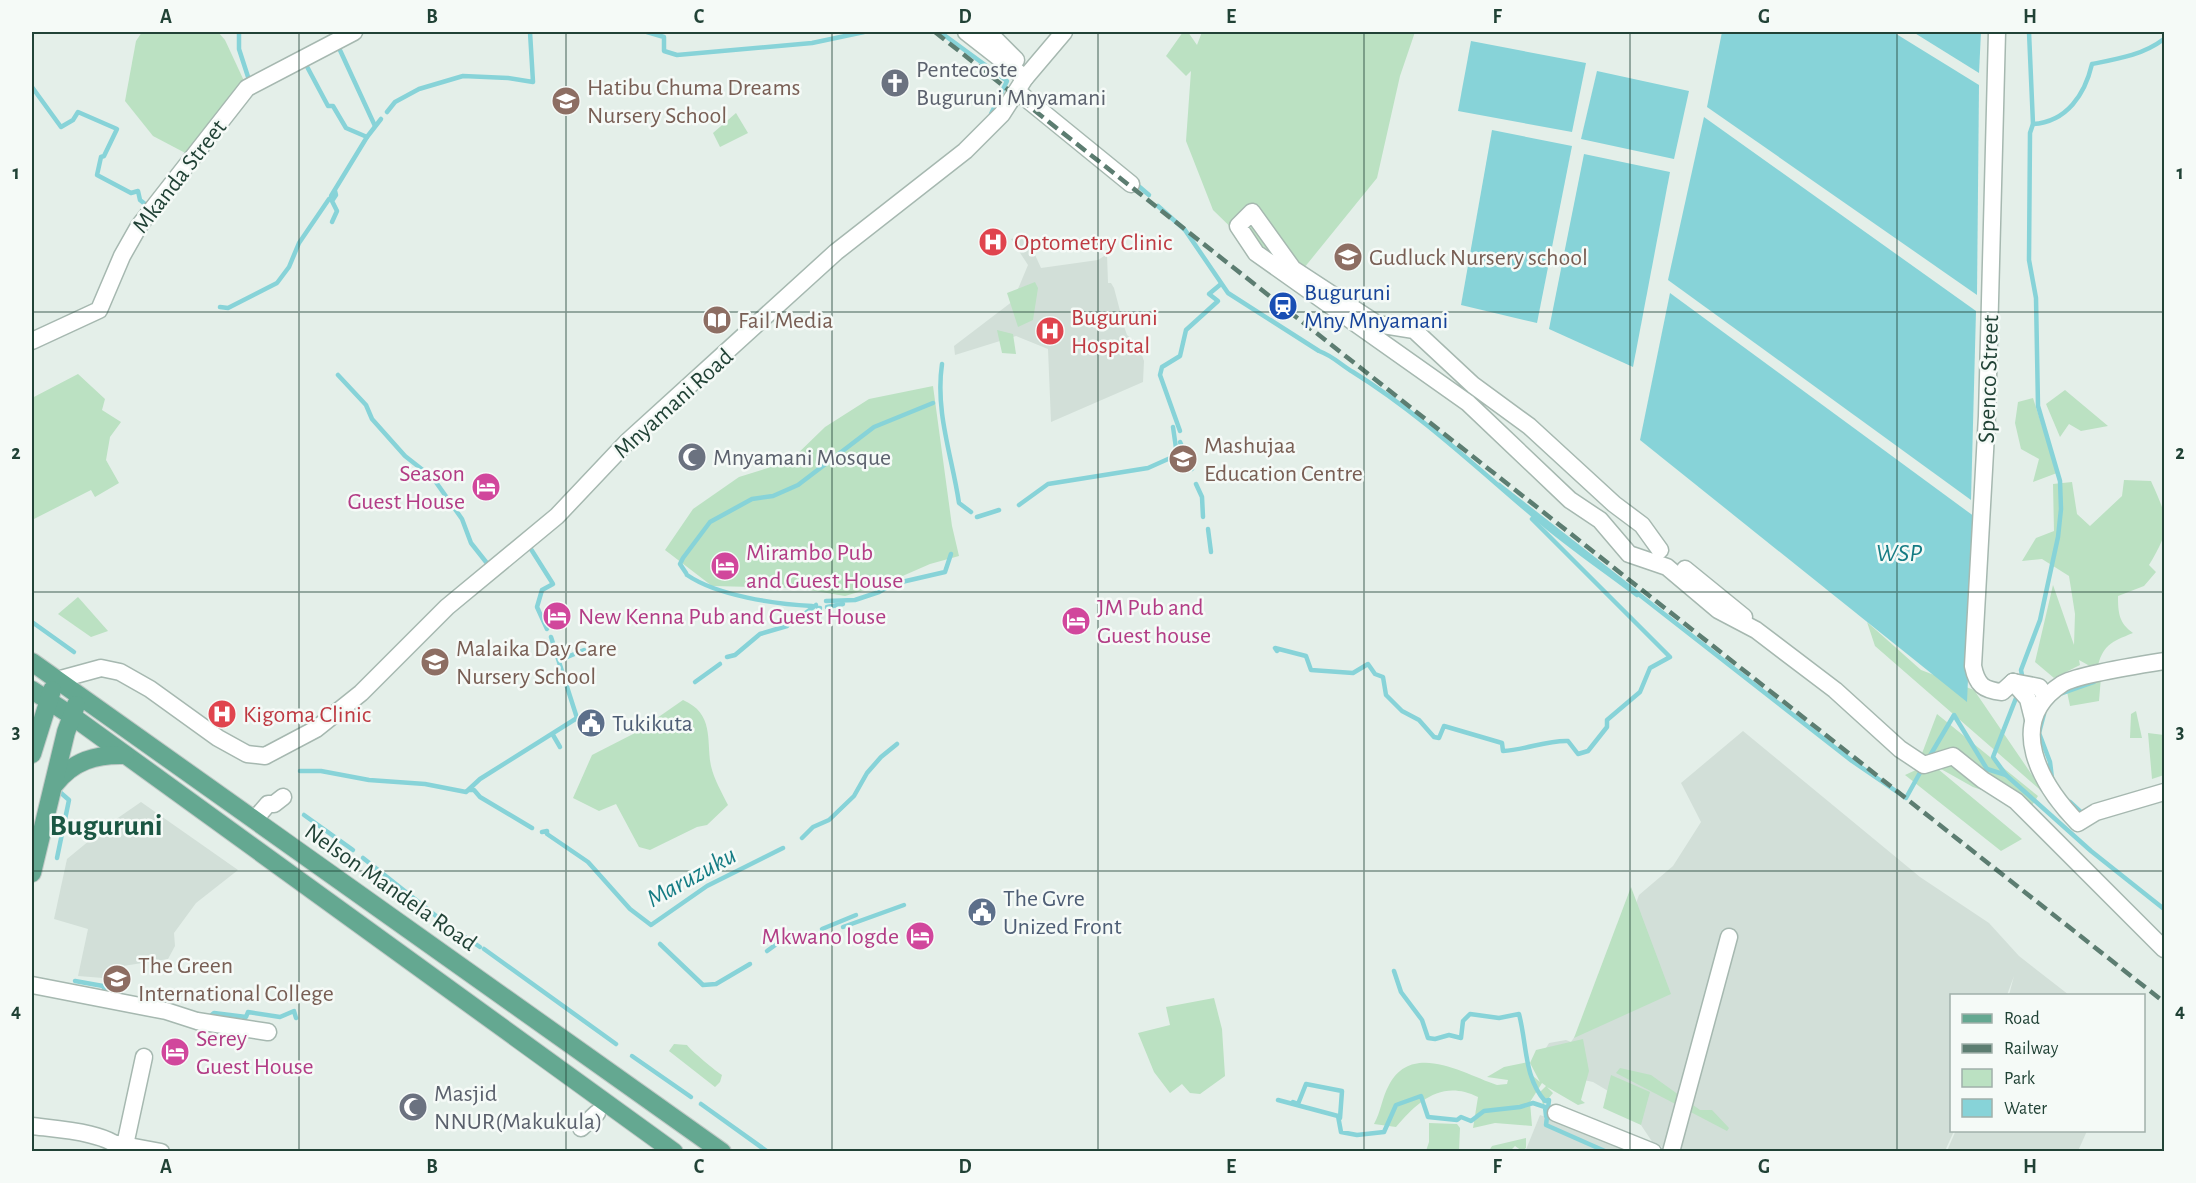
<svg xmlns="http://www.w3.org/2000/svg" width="2196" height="1183" font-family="'Alegreya Sans',sans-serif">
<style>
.built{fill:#d2dfd8}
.green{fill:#bbe1c2}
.water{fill:#87d3d8}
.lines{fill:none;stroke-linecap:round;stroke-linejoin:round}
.stream{stroke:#87d3d8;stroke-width:4.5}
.minor-casing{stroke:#a6b8b0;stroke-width:19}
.major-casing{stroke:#c1cac7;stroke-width:20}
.minor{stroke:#fff;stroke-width:16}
.major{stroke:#64a891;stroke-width:18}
.rail{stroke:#5c7d71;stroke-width:4.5;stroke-dasharray:12 6;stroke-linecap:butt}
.grid{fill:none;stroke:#214236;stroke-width:1.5;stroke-opacity:0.55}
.labels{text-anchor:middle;stroke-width:5;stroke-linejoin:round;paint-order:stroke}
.worship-label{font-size:24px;fill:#5b616d;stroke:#f5faf7;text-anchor:start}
.education-label{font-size:24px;fill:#785e54;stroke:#f5faf7;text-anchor:start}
.street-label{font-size:24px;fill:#214236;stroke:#f5faf7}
.health-label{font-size:24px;fill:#be3a42;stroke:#f5faf7;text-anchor:start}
.transit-label{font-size:24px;fill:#164399;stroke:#f5faf7;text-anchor:start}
.hotel-label{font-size:24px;fill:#b23c85;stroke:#f5faf7;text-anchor:start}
.service-label{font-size:24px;fill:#4e5e75;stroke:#f5faf7;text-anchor:start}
.water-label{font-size:26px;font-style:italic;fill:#157c84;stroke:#f5faf7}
.district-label{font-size:30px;font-weight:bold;fill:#1b5743;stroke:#f5faf7}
.neatline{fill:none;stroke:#214236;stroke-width:2}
.grid-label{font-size:20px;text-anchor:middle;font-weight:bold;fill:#214236}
</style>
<rect width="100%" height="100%" fill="#e4efe9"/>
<g class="built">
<polygon points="1026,235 1041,268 1098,260 1107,254 1108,283 1111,283 1114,288 1124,326 1127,335 1138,344 1144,361 1143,382 1051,422 1048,349 1016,336 955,355 954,346 1013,301 1028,265 1011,239"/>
<polygon points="1743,731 1920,877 1989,923 2019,956 2069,995 2009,995 2014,976 2007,995 1952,996 1952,1130 1954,1131 1945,1151 1672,1151 1653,1143 1625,1101 1593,1082 1551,1073 1546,1048 1549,1043 1566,1040 1571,1042 1602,996 1639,895 1673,866 1701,822 1681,783"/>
<polygon points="141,802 238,870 196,903 174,933 175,946 168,959 123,966 103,978 78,976 88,929 54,919 67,859 112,822"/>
<polygon points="1540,1115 1645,1151 1525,1152"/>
<polygon points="1956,1130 2087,1130 2087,1131 2078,1151 1947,1151"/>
</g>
<g class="green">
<polygon points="142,32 218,32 225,40 245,83 191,156 153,136 125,101 136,41"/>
<polygon points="1183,32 1188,32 1197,45 1202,32 1415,32 1400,76 1377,178 1304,268 1250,246 1213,210 1186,141 1191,71 1186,76 1166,56"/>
<polygon points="736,113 748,133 720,147 713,133"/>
<polygon points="1035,282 1038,288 1033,320 1018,327 1007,293"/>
<polygon points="997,330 1013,334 1016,354 1002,353"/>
<polygon points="78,374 105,399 102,410 121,422 110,437 106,460 119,483 95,497 91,490 32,520 32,398"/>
<polygon points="933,386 952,526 959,556 930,564 882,585 845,596 797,588 712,586 665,550 693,509 739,477 790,461 825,427 869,399"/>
<polygon points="2065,390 2108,426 2081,431 2069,424 2060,437 2046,404"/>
<polygon points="2033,398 2057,473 2033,482 2039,459 2021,449 2015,423 2018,402"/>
<path d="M 2124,480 L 2151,481 C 2169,521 2172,527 2149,565 L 2156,572 L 2144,586 L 2118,596 C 2118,613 2119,623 2133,633 C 2111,642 2102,645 2097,670 L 2079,660 L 2080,665 L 2054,678 L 2035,662 L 2053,585 L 2074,645 L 2075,614 L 2069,576 L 2042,559 L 2022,561 L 2036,538 L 2054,531 L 2053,484 L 2072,482 L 2077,514 L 2090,526 L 2122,496 Z"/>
<polygon points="78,597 108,631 91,637 58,614"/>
<polygon points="1867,622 1921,670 1974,690 2045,794 1875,646"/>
<polygon points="2101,677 2099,701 2070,706 2066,687"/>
<path d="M 683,700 C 715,714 706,741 711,766 C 714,779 722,793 728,805 L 707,825 L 697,827 L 650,850 L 639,847 L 616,804 L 599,811 L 573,798 L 592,755 L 637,732 Z"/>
<polygon points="2136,711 2142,738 2130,738 2131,714"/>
<polygon points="1937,714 2038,796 2031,807 1973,787 1932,764 2022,839 2001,851 1905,775 1931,763 1921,756"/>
<polygon points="2148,733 2164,735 2164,775 2152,779"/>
<polygon points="1631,887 1671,994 1574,1038"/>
<polygon points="1214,998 1222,1029 1225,1076 1200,1094 1190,1093 1182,1084 1170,1093 1154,1072 1138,1033 1170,1025 1166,1007"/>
<path d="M 1583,1039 L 1589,1071 L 1581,1100 L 1585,1103 L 1578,1105 L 1547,1087 L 1553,1093 L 1543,1105 L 1540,1092 L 1546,1086 L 1542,1083 L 1530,1102 L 1532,1126 L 1495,1123 L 1473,1128 L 1478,1097 C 1442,1079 1418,1101 1396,1127 L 1374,1124 C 1381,1112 1382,1097 1389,1085 C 1412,1041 1464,1074 1497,1085 L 1507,1084 L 1508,1080 L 1487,1077 L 1504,1067 L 1528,1062 L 1533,1076 L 1540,1082 L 1530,1063 L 1536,1050 Z"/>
<path d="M 674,1044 L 687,1045 C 688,1048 718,1073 722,1075 L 720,1082 L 715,1087 L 669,1051 Z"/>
<polygon points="1620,1068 1651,1075 1700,1110 1712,1110 1729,1128 1727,1131 1616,1073"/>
<polygon points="1611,1075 1650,1092 1641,1125 1603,1108"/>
<polygon points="1429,1123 1457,1124 1460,1128 1459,1151 1426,1151 1429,1142"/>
<polygon points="1526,1138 1526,1148 1522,1151 1515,1146 1510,1151 1489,1151 1492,1146"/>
</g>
<g class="water">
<polygon points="1722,32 1893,32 1979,85 1977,295 1707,107"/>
<polygon points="1913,32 1981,32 1979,73"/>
<polygon points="1471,41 1586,63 1572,132 1458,111"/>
<polygon points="1597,71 1689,91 1674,159 1581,139"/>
<polygon points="1704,117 1976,311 1971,500 1668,280"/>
<polygon points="1492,130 1572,146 1537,323 1461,305"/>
<polygon points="1584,154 1670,172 1633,367 1549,329"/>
<polygon points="1670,293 1975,517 1967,702 1640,440"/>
</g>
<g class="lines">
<g class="stream">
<polyline points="239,32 239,49 250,83"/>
<polyline points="647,32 664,37 664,51 677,55 812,43 864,32"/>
<polyline points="940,32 1007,81 991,114"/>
<polyline points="340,44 339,48 375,126"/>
<polyline points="304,61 328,106 333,106 346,128 367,137"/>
<polyline points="32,87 61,127 73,120 78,112 117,129 104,156 101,157 97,175 131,193 138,191 140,200 150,208"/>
<polyline points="387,112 395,102 419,89 463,76 508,78 533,82 530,32"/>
<path d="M 2033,124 C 2067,122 2085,94 2092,64 C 2118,59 2143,55 2164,39"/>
<polyline points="1135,183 1149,195"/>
<polyline points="331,196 367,137 381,119"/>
<path d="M 1158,206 L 1185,230 L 1228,293 L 1319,351 C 1333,356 1341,365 1353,372 C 1419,413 1476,467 1535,517 C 1567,545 1603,569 1637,595 L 1499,485 L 1852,761 L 1906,798 L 1922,769"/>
<polyline points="332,222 337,211 332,201 336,195 335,191"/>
<polyline points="220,307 228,308 277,283 289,267 299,243 329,199"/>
<path d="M 942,364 C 935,412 952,456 959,503 L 971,512"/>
<polyline points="338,375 366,405 372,419 405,456 433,478 462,519 471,543 490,567"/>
<polyline points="1180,431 1160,375 1162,367 1180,356 1186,330 1218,301 1209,294 1221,284"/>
<polyline points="1180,442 1192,469"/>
<polyline points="1196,484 1202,497 1203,517"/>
<polyline points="1019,505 1048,484 1148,468 1177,455 1173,427"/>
<polyline points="977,517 999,510"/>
<polyline points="1208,529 1211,552"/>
<polyline points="532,544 529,546 553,584 542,590 537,607 547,629"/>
<polyline points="686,573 680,564 683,558 710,522 752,499 773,496 798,485 874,427 933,403"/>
<path d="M 687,575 C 718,596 775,604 812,606"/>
<polyline points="826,601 855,600 879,592 893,584 945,572 951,554"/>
<polyline points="827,607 843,604"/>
<polyline points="818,608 820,608"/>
<polyline points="32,622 74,652"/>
<polyline points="794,622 816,605"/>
<path d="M 1277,651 L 1275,648 L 1306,656 L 1311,670 L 1353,673 L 1368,664 L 1375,674 L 1383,677 L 1386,695 L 1402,711 L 1419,720 L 1434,737 L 1439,738 L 1444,726 L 1502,743 L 1503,751 C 1526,750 1547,740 1568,741 L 1578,754 L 1588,751 L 1607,727 L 1607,720 L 1640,692 L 1650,668 L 1670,657 L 1532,519"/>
<polyline points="727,657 735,655 760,634 787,626"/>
<polyline points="560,660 584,650"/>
<polyline points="2023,681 2021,670 2040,620 2058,537 2061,509 2060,481 2038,406 2036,298 2029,260 2030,133 2033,124 2029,32"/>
<polyline points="695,682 720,664"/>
<polyline points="2060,694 2094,682"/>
<polyline points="2044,714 2039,733 2050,762 2052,778"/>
<polyline points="553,735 560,747"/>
<polyline points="1928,759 1954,715 1987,769 2006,775 2091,851 2164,909"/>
<polyline points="300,771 321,771 369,780 425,784 466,792 480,779 577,718 551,637"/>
<polyline points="2006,775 1993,757 2018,693"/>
<polyline points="469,790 474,790 480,797 532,828"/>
<polyline points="2070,802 2084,815"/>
<polyline points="304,815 353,850"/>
<polyline points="542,832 547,831 547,834 588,862 630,909 651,925 707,886 783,848"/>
<polyline points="802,838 813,827 829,820 854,796 867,773 881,757 897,744"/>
<polyline points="57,858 69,800 61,793"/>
<polyline points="363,858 445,923"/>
<polyline points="843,927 904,905"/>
<polyline points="822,929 856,915"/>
<polyline points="462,935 480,947"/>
<polyline points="660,944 703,985 716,984 750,964"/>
<polyline points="484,949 616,1044"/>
<polyline points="767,951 778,943 808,933"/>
<path d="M 1394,971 L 1401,992 L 1422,1020 L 1428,1038 L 1435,1039 L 1449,1035 L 1461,1038 L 1463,1021 L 1470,1014 L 1499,1018 L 1519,1014 C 1527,1044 1524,1078 1545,1101 L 1549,1100 L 1546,1125 L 1607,1152"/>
<polyline points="75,981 103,986 107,996"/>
<polyline points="207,1019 214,1013 246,1017 248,1012 280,1017 294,1011 296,1018"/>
<polyline points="632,1056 691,1097"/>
<polyline points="1278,1100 1338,1116 1341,1132 1357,1135 1384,1132 1396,1105 1421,1096 1428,1117 1457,1120 1461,1117 1471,1121 1484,1111 1520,1107 1533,1103 1545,1107 1546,1116"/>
<polyline points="1293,1102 1298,1104 1306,1084 1342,1091 1340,1118"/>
<polyline points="701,1104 768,1152"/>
</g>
<g class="minor-casing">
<g id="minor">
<polyline points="966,32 1025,78"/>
<polyline points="988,32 1016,60"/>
<path d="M 1997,32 L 1987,416 L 1973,666 C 1977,685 1983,690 2002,692 L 2013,682"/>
<polyline points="1018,92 1131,184"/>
<polyline points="32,341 99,310 122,256 139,226 247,88 354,32"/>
<polyline points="1660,550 1642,525 1614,504 1529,426 1473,385 1414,330 1377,324 1293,269 1252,212 1238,226 1256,253 1468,403 1570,500 1600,520 1629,554 1667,567 1718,610 1756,630 1835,690 1900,749 1924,765 1953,756 1983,780 2016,801 2164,949"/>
<polyline points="1685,569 1744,617"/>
<path d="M 2164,661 C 2145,664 2075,675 2062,684 C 2003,722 2042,786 2078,823 L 2096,812 L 2164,792"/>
<polyline points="57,680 101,668 120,672 150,689 218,738 247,754 265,756 316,729 361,693 447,607 557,516 627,442 836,252 965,151 1002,114 1025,78 1064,32"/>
<polyline points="2013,682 2028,699 2033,719"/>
<polyline points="2013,682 2039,687 2046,696"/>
<polyline points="255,819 268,804 274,804 283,797"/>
<polyline points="32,985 166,1011 197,1021 268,1032"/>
<polyline points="1556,1113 1653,1152"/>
<path d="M 32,1126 C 54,1129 112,1132 123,1152"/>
<polyline points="581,1128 597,1113"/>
<polyline points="118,1144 161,1152"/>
<polyline points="125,1145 144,1057"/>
<polyline points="1671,1152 1729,937"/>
</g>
</g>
<g class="major-casing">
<g id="major">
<polyline points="32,662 722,1152"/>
<polyline points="32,690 72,716 674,1152"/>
<polyline points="32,754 52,690"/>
<path d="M 55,784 C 73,761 96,754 125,755"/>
<polyline points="32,873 66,732 76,705"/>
</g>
</g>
<use href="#minor" class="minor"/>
<use href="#major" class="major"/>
<polyline class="rail" points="935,32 2164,1002"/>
</g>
<path class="grid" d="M 299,32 L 299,1152M 566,32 L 566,1152M 832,32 L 832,1152M 1098,32 L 1098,1152M 1364,32 L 1364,1152M 1630,32 L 1630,1152M 1897,32 L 1897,1152M 32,312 L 2164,312M 32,592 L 2164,592M 32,871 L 2164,871"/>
<defs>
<g id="church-disc" transform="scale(1.5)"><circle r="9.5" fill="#6b7280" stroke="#f5faf7"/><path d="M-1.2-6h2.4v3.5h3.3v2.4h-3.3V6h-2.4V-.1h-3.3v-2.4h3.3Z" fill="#fff"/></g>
<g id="school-disc" transform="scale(1.5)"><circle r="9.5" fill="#8d6e63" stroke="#f5faf7"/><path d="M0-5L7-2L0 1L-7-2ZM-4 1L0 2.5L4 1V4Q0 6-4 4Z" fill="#fff"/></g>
<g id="hospital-disc" transform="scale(1.5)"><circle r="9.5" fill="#e0444e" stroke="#f5faf7"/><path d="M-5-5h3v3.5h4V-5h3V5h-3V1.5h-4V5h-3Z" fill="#fff"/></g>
<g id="station-disc" transform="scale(1.5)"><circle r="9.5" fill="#1a4fb4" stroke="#f5faf7"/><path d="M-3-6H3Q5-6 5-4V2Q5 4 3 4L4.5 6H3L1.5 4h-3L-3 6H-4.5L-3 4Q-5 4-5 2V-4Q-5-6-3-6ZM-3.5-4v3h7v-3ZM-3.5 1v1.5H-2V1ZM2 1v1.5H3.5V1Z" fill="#fff"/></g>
<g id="library-disc" transform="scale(1.5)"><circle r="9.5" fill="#8d6e63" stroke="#f5faf7"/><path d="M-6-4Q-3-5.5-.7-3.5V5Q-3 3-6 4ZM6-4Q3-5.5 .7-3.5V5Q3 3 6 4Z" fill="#fff"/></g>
<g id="mosque-disc" transform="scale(1.5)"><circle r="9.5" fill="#6b7280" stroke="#f5faf7"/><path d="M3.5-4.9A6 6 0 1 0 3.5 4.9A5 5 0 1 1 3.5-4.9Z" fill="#fff"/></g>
<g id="hotel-disc" transform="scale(1.5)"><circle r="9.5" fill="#d1479c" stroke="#f5faf7"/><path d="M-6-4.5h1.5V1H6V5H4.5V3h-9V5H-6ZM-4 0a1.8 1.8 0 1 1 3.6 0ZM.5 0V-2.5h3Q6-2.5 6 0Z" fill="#fff"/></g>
<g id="civic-disc" transform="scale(1.5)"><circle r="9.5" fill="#5c6f8a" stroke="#f5faf7"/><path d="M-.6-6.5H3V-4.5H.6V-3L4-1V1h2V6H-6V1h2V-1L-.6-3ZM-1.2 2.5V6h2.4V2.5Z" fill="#fff"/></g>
<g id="university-disc" transform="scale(1.5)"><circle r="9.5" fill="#8d6e63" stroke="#f5faf7"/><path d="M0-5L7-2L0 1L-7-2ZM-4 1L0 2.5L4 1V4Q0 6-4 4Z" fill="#fff"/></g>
</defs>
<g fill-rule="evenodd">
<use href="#church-disc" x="895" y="83"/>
<use href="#school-disc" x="566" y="101"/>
<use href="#hospital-disc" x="993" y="242"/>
<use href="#school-disc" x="1348" y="257"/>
<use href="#station-disc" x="1283" y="306"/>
<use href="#library-disc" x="717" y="320"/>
<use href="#hospital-disc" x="1050" y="331"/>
<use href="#mosque-disc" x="692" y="457"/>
<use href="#school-disc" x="1183" y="459"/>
<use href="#hotel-disc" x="486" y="487"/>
<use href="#hotel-disc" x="725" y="566"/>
<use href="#hotel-disc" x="557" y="616"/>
<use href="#hotel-disc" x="1076" y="621"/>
<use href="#school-disc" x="435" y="662"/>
<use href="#hospital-disc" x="222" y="714"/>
<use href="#civic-disc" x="591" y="723"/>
<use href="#civic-disc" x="982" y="912"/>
<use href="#hotel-disc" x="920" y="936"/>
<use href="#university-disc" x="117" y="979"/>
<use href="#hotel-disc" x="175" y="1052"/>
<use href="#mosque-disc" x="413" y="1107"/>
</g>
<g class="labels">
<g class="worship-label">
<text x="916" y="77">Pentecoste<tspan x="916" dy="28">Buguruni Mnyamani</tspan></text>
<text x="713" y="465">Mnyamani Mosque</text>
<text x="434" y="1101">Masjid<tspan x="434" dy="28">NNUR(Makukula)</tspan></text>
</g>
<g class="education-label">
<text x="587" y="95">Hatibu Chuma Dreams<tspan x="587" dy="28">Nursery School</tspan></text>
<text x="1369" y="265">Gudluck Nursery school</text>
<text x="738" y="328">Fail Media</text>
<text x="1204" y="453">Mashujaa<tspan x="1204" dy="28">Education Centre</tspan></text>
<text x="456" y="656">Malaika Day Care<tspan x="456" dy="28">Nursery School</tspan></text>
<text x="138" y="973">The Green<tspan x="138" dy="28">International College</tspan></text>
</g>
<g class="street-label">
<text transform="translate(179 176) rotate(-52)" y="8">Mkanda Street</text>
<text transform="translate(1988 379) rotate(-88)" y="8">Spenco Street</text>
<text transform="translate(673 403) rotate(-42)" y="8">Mnyamani Road</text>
<text transform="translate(391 887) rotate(35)" y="8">Nelson Mandela Road</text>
</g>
<g class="health-label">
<text x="1014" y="250">Optometry Clinic</text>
<text x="1071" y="325">Buguruni<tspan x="1071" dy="28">Hospital</tspan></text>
<text x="243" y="722">Kigoma Clinic</text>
</g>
<g class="transit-label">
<text x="1304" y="300">Buguruni<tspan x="1304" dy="28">Mny Mnyamani</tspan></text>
</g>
<g class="hotel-label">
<text x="465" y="481" text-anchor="end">Season<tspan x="465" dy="28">Guest House</tspan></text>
<text x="746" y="560">Mirambo Pub<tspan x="746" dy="28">and Guest House</tspan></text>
<text x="1097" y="615">JM Pub and<tspan x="1097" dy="28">Guest house</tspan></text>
<text x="578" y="624">New Kenna Pub and Guest House</text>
<text x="899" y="944" text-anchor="end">Mkwano logde</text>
<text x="196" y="1046">Serey<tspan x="196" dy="28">Guest House</tspan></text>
</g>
<g class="service-label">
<text x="612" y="731">Tukikuta</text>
<text x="1003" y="906">The Gvre<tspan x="1003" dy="28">Unized Front</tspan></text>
</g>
<g class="water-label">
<text x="1899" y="561">WSP</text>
<text transform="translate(691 876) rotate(-29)" y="9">Maruzuku</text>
</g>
<g class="district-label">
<text x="106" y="835">Buguruni</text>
</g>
</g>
<rect width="2196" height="1183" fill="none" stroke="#f5faf7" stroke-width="66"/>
<rect x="1950" y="994" width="195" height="138" fill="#f5faf7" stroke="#a0b0aa" stroke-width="1.5"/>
<rect x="1962" y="1014" width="30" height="9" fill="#64a891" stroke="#a0b0aa" stroke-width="1.5"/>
<text x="2004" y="1024" font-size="18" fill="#214236">Road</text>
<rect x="1962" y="1044" width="30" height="9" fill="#5c7d71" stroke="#a0b0aa" stroke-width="1.5"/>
<text x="2004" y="1054" font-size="18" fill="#214236">Railway</text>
<rect x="1962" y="1069" width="30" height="18" fill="#bbe1c2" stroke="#a0b0aa" stroke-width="1.5"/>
<text x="2004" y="1084" font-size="18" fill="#214236">Park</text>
<rect x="1962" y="1099" width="30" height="18" fill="#87d3d8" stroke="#a0b0aa" stroke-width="1.5"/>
<text x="2004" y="1114" font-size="18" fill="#214236">Water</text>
<rect x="33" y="33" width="2130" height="1117" class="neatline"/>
<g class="grid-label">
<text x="166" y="23">A</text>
<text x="432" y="23">B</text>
<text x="699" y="23">C</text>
<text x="965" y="23">D</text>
<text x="1231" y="23">E</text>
<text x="1497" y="23">F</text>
<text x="1764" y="23">G</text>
<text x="2030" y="23">H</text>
<text x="16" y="179">1</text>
<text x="2180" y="179">1</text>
<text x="16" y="459">2</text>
<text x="2180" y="459">2</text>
<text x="16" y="738">3</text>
<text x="2180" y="738">3</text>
<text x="16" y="1017">4</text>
<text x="2180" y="1017">4</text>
<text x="166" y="1173">A</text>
<text x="432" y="1173">B</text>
<text x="699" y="1173">C</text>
<text x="965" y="1173">D</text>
<text x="1231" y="1173">E</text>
<text x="1497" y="1173">F</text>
<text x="1764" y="1173">G</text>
<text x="2030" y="1173">H</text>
</g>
</svg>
